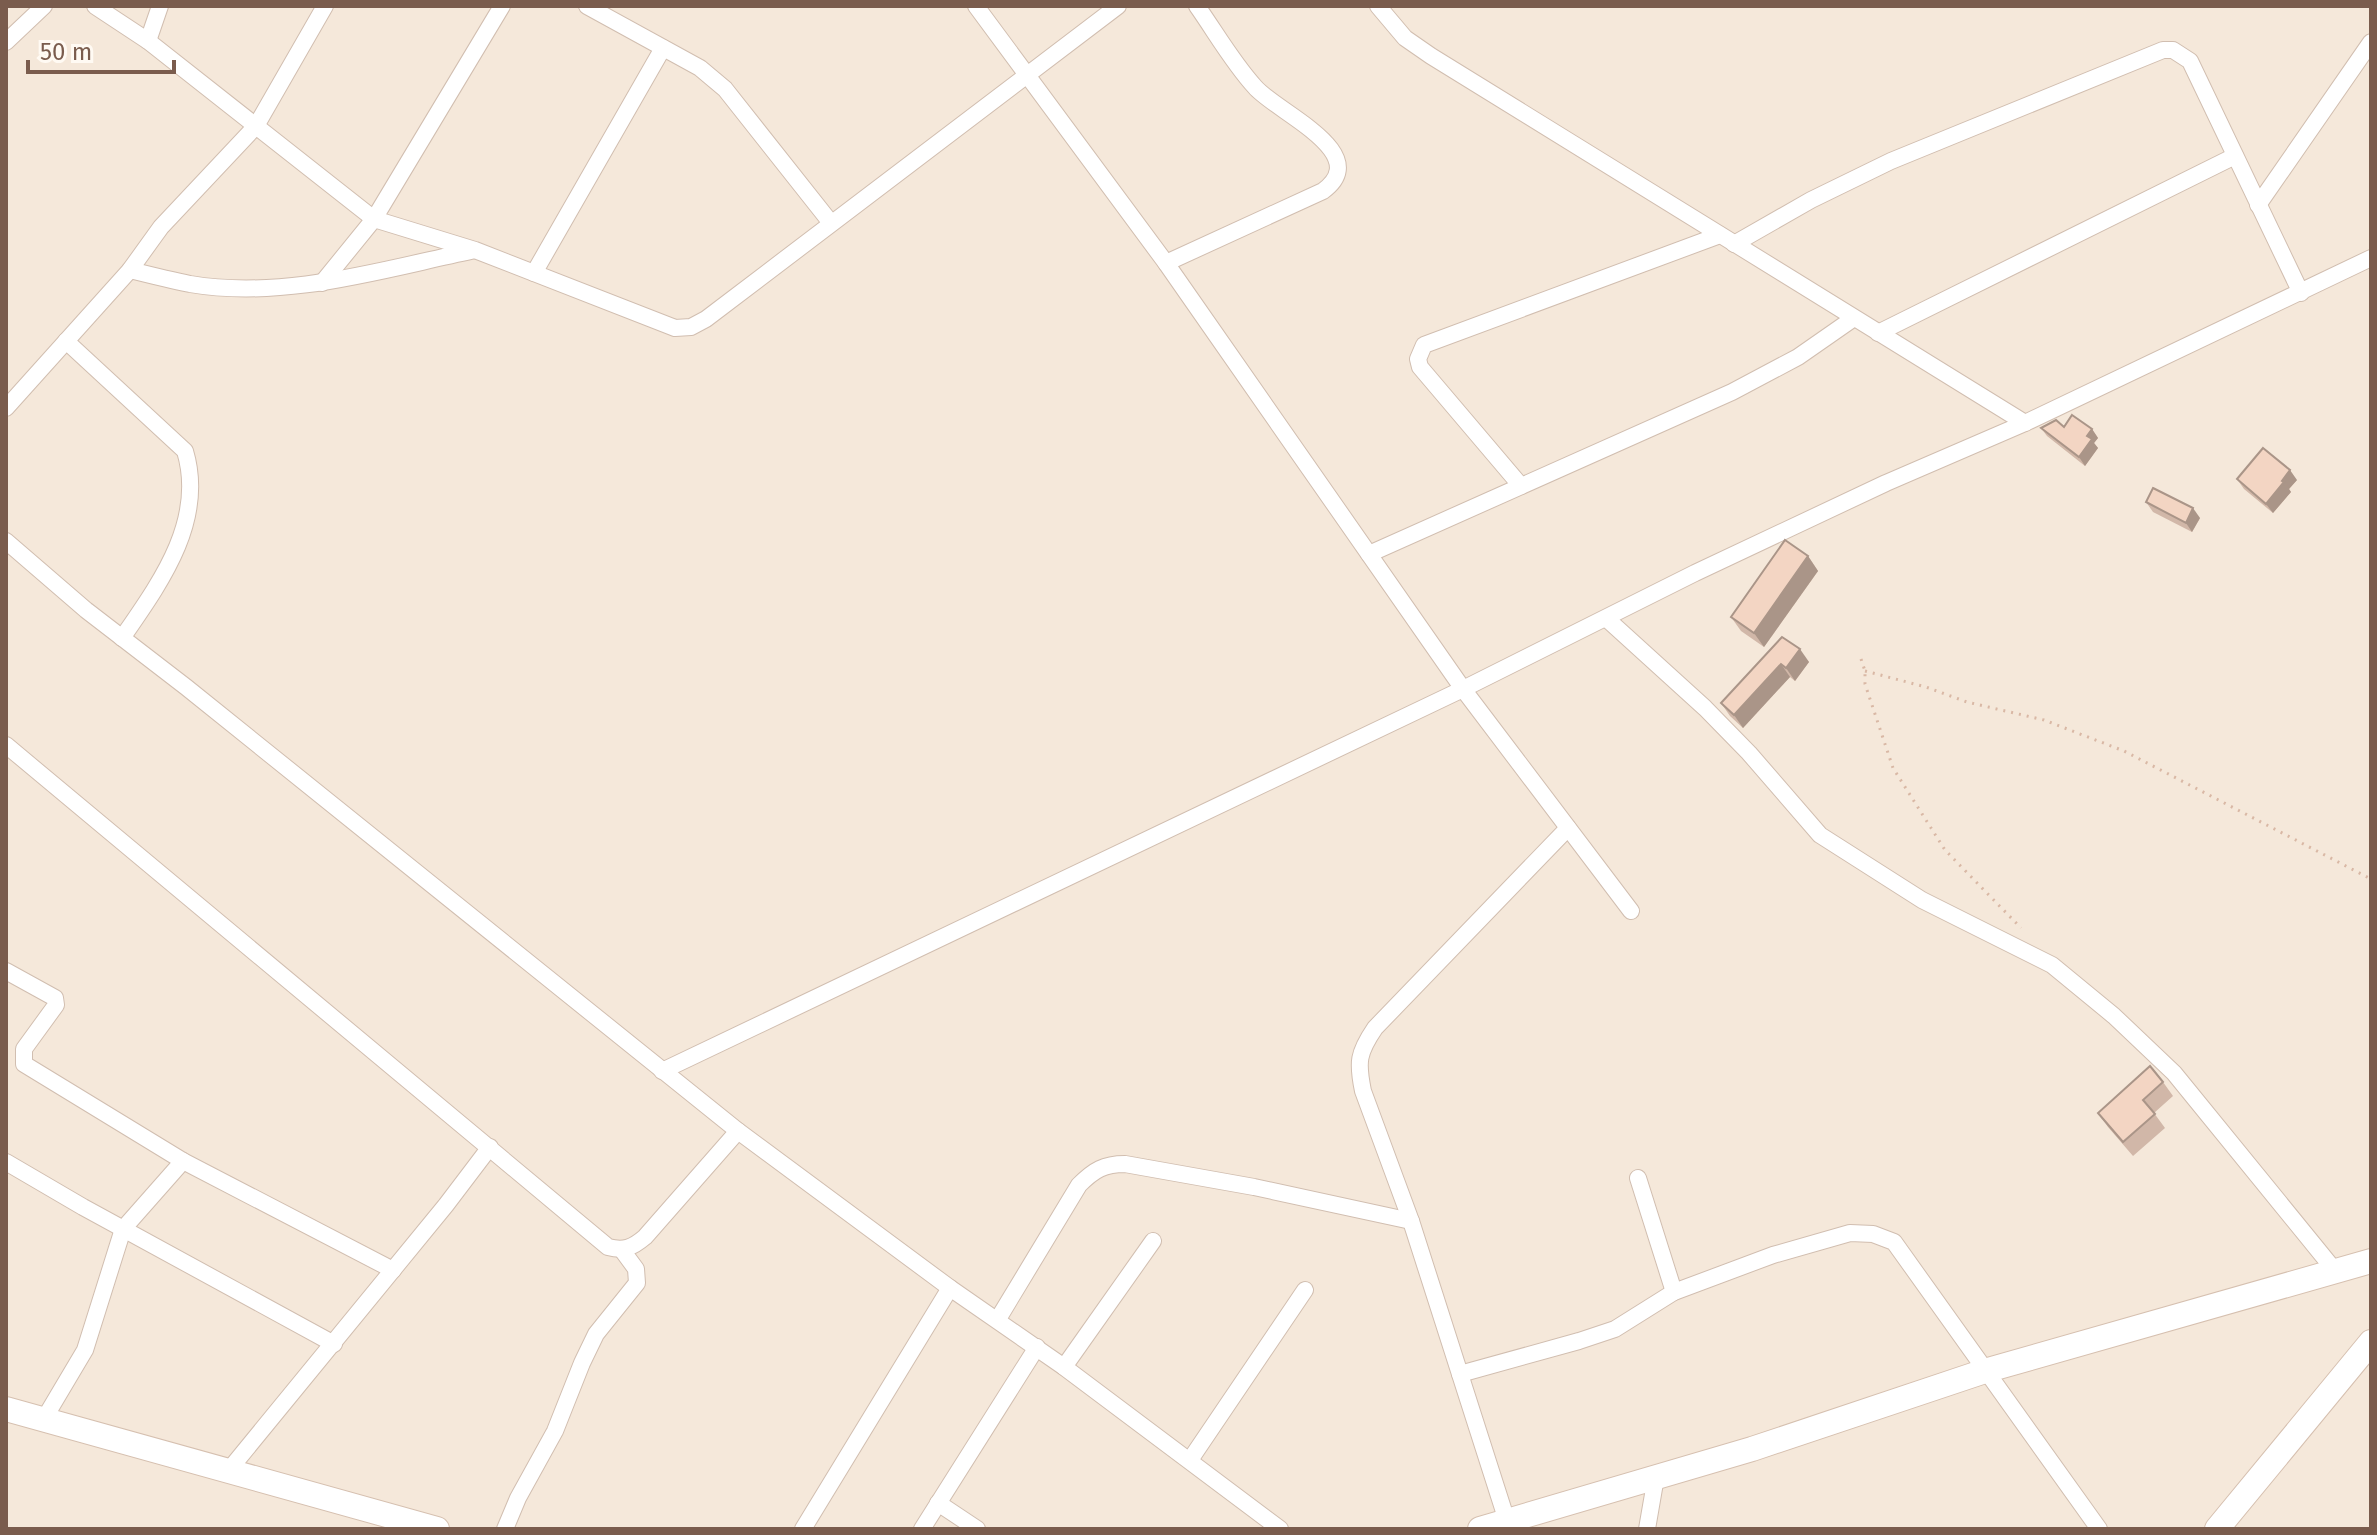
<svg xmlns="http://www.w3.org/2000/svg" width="2377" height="1535" font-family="'Fira Sans',sans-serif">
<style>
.residential{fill:#f5e8da}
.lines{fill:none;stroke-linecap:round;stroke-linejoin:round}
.street-casing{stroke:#d1beb0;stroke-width:18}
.secondary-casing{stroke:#d6c0b0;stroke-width:26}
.path{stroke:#d9b8a5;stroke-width:3;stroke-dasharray:2 6;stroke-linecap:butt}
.street{stroke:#fff;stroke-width:16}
.secondary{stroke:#fff;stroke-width:24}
.wall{fill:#d1b7a8}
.shaded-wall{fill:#aa9588}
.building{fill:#f3d5c3;stroke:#aa9588;stroke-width:2}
</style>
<rect width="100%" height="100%" fill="#fdf6ec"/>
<rect class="residential" x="6" y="6" width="2365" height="1523"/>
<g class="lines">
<g class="street-casing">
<g id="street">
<polyline points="95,6 148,41 374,219 475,250 675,328 691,327 706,319 1118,6"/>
<polyline points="587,6 700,68 725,89 831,223"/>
<polyline points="976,6 1166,263 1463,689 1631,911"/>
<polyline points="1378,6 1405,38 1431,56 2025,423"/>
<polyline points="148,41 160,6"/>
<polyline points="6,42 44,6"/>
<polyline points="2258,205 2371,42"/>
<polyline points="1734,244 1811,200 1891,161 2163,50 2173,50 2190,61 2301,293"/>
<path d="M 1166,263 L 1323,191 C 1375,153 1276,112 1255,87 C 1233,63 1216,33 1197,6"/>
<path d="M 130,270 C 150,275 170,280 190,284 C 284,300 380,270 471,251"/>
<polyline points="534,273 663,48"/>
<polyline points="322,283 374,219 502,6"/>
<polyline points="1878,333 2235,156"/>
<path d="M 66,341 L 185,451 C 206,521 160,583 122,638"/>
<polyline points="6,408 130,270 161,227 256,126 325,6"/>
<polyline points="1521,486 1420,367 1418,359 1424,345 1720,235"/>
<polyline points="6,541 86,610 186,687 738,1131 950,1288 1064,1367 1280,1529"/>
<polyline points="1369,554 1732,392 1798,357 1854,318"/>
<polyline points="1607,619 1705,708 1749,753 1820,835 1922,900 2052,965 2114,1016 2174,1073 2336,1272"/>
<path d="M 6,745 L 608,1247 C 624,1251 632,1248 645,1237 L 738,1131"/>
<polyline points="6,971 55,998 56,1005 24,1049 24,1064 183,1161 393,1270"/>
<polyline points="662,1071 1463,689 1695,573 1886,483 2025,423 2371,258"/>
<polyline points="6,1162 83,1207 334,1344"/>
<polyline points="1638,1178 1674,1292"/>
<path d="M 998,1319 L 1079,1185 C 1094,1170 1104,1164 1125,1164 L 1254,1187 L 1411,1221"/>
<polyline points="1064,1367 1153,1241"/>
<polyline points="1460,1374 1579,1341 1615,1329 1674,1292 1773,1255 1850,1233 1873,1234 1894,1242 2099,1529"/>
<polyline points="44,1419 85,1350 123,1229 183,1161"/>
<polyline points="1190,1460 1305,1290"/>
<polyline points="229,1470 446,1205 490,1147"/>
<polyline points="938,1503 977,1529"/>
<path d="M 1507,1521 L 1411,1221 L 1363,1091 C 1357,1062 1358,1053 1375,1028 L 1568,828"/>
<polyline points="505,1529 518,1498 555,1431 582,1363 596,1334 637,1283 636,1269 622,1250"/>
<polyline points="803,1529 950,1288"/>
<polyline points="922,1529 1037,1347"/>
<polyline points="1647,1529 1656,1477"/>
</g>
</g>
<g class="secondary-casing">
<g id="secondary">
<polyline points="6,1409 437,1529"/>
<polyline points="1480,1529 1752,1449 1988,1370 2371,1261"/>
<polyline points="2217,1529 2371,1342"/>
</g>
</g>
<g class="path">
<polyline points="1861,659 1865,671 1865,684 1893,768 1945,850 2021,928"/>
<polyline points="1865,671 1926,687 1967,702 2044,720 2124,751 2371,879"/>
</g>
<use href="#street" class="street"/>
<use href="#secondary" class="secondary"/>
</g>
<g class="wall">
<polygon points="2064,427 2092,429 2098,438 2094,443 2098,448 2085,466 2047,436 2041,428"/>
<polygon points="2237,479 2297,480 2289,489 2291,492 2273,513 2244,489"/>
<polygon points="2146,502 2200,518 2192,532 2153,512"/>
<polygon points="1808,556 1818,571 1764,647 1741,631 1731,617"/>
<polygon points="1782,637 1809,662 1795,681 1790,677 1743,728 1730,716 1721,703"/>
<polygon points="2163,1082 2173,1096 2154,1113 2165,1128 2133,1156 2108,1127 2098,1113"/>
</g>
<g class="shaded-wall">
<polygon points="2092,429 2098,438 2094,443 2098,448 2085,466 2079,457 2087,436"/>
<polygon points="2290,470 2297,480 2289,489 2291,492 2273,513 2266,504"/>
<polygon points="2193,508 2200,518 2192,532 2186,523"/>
<polygon points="1808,556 1818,571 1764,647 1754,633"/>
<polygon points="1800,649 1809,662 1795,681 1786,668"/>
<polygon points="1781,664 1790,677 1743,728 1734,715"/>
</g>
<g class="building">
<polygon points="2072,415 2092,429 2087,436 2092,439 2079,457 2041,428 2056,420 2064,427"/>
<polygon points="2263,448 2290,470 2282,481 2284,482 2266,504 2237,479"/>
<polygon points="2153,488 2193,508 2186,523 2146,502"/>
<polygon points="1785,540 1808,556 1754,633 1731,617"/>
<polygon points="1782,637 1800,649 1786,668 1781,664 1734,715 1721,703"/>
<polygon points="2150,1066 2163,1082 2143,1100 2155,1114 2123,1142 2098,1113"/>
</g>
<rect width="2377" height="1535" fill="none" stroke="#7a5c4d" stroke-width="16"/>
<path d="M28 60v12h146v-12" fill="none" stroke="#7a5c4d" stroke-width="4"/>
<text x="40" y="60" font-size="24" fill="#7a5c4d" stroke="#fffaf3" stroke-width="6" paint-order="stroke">50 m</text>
</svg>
